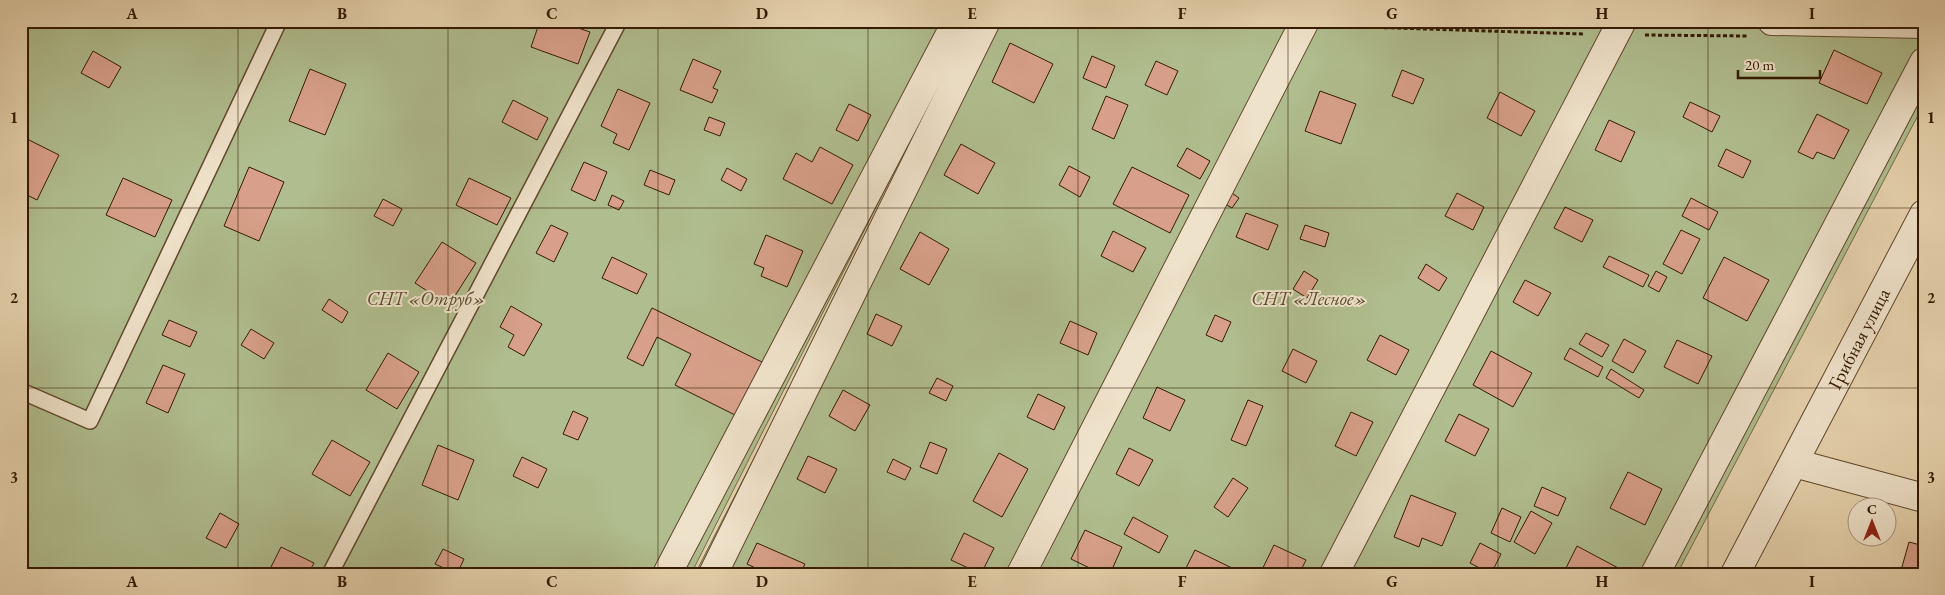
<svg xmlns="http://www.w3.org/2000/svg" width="1945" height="595" font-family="'EB Garamond',serif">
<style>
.green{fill:#b0bd8e;stroke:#726c48}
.building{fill:#d8a08a;stroke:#341a02}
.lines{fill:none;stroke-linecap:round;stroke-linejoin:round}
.service-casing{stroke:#60482d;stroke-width:18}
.minor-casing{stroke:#60482d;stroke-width:30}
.path{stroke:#341a02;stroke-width:3;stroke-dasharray:4 2.5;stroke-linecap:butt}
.service{stroke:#efe2ca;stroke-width:15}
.minor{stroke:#efe2ca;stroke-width:28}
.grid{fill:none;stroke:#341a02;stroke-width:1;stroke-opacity:0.55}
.labels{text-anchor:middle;stroke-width:4;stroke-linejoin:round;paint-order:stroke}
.park-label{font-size:19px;font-style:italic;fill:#594b2c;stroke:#efe2ca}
.street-label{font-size:19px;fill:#341a02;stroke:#efe2ca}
.neatline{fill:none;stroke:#341a02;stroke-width:2}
.grid-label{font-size:16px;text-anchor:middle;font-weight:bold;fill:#341a02}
</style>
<rect width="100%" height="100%" fill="#e6d2ad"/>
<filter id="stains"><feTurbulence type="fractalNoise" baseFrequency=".004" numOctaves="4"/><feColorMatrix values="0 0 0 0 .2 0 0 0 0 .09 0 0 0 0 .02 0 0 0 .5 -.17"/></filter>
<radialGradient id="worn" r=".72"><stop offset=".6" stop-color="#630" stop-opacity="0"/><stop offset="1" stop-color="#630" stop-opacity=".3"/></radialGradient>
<g class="green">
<polygon points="21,21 970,21 691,574 21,574"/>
<polygon points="977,21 1924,21 1924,104 1677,574 695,574"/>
</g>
<g class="building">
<polygon points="540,21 558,21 590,32 578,64 531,47"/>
<polygon points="1010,43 1053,64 1034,103 992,82"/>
<polygon points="1834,50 1882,73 1867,104 1819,83"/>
<polygon points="93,51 121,67 109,88 81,73"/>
<polygon points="1092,56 1115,66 1106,88 1083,78"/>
<polygon points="693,59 721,71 713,88 718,90 712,103 680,90"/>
<polygon points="1156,61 1178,71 1167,95 1145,85"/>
<polygon points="310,69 346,84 325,135 289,121"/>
<polygon points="1402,70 1424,79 1413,104 1392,96"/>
<polygon points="618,89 650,103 629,150 613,143 617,134 601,126"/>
<polygon points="1320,91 1356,104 1341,144 1305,131"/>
<polygon points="1500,92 1535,111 1521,136 1487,118"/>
<polygon points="1106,96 1128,105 1114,139 1092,129"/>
<polygon points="513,100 548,118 537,140 502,122"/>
<polygon points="1690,102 1720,116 1712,132 1683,117"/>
<polygon points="849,104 871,115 858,141 836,130"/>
<polygon points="1817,114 1849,130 1834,159 1817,152 1813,159 1798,152"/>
<polygon points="709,117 725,123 720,136 704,130"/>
<polygon points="1609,120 1635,132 1621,162 1595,150"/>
<polygon points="21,136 59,155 37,200 21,192"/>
<polygon points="961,144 995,163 978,194 944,175"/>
<polygon points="820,147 853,165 832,204 783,179 796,153 812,162"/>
<polygon points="1187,148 1210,161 1200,179 1177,166"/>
<polygon points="1726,149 1751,161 1743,178 1718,166"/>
<polygon points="584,162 607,172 595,201 571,190"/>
<polygon points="1069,166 1090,177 1080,197 1059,185"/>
<polygon points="249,167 284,182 259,241 224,226"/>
<polygon points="1132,167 1189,195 1170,233 1113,204"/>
<polygon points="727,168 747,179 741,191 721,180"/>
<polygon points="650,170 675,180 669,195 644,185"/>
<polygon points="123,178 172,200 155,237 106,215"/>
<polygon points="469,178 511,198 497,225 456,205"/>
<polygon points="1229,191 1239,198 1232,208 1222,202"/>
<polygon points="1457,193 1484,207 1473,230 1445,216"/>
<polygon points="612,195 624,201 619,210 608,205"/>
<polygon points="1691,198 1718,212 1709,230 1682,216"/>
<polygon points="383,199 402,209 393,226 374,216"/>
<polygon points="1565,207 1593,220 1582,242 1554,228"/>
<polygon points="1246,213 1278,225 1268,250 1236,237"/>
<polygon points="551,225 568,233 554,262 536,253"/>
<polygon points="1305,225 1329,233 1325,247 1300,239"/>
<polygon points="1681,230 1700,239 1682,274 1663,264"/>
<polygon points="1113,231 1146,248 1133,272 1101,256"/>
<polygon points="920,232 949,249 929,285 900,269"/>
<polygon points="766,235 803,251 787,287 761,276 764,268 754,264"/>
<polygon points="442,242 476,263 449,305 415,283"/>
<polygon points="1609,256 1649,275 1643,287 1603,267"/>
<polygon points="612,257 647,274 637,294 602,278"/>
<polygon points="1724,257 1769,280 1747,321 1703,298"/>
<polygon points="1426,264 1447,278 1439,291 1418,278"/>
<polygon points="1304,271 1318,280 1307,298 1293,289"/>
<polygon points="1656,271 1667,277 1659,292 1648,286"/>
<polygon points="1525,280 1551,293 1538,316 1513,302"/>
<polygon points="329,299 348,312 342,323 322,310"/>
<polygon points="511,306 542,324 524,356 508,347 514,335 500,327"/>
<polygon points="652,308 764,363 737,416 675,385 691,354 657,337 643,366 627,358"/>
<polygon points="876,314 902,326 892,346 867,334"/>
<polygon points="1215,315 1231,322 1222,342 1206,335"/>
<polygon points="169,320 197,332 190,347 162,335"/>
<polygon points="1070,321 1097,333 1088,355 1060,343"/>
<polygon points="251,329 274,343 264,359 241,345"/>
<polygon points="1586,333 1609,345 1602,357 1579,344"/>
<polygon points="1380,335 1409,350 1396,375 1367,360"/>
<polygon points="1624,339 1646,351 1633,373 1612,361"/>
<polygon points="1677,340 1712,356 1698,384 1664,367"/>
<polygon points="1570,348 1603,367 1598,377 1564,359"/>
<polygon points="1293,349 1317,361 1306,383 1282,371"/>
<polygon points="1491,351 1532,373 1513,407 1473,385"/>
<polygon points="388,353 419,372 397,409 366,390"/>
<polygon points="163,365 185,374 168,413 146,403"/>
<polygon points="1611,369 1644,390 1639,398 1606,378"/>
<polygon points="937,378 953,386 946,401 929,393"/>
<polygon points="1157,387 1185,400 1170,431 1143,418"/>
<polygon points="843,390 870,405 855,431 829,416"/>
<polygon points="1038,394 1065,407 1054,430 1027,417"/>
<polygon points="1248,400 1263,406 1246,446 1231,440"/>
<polygon points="573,411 588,418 578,440 563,434"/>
<polygon points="1351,412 1373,422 1356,456 1335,446"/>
<polygon points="1459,414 1489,429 1475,456 1445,441"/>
<polygon points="332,440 370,462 350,496 312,474"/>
<polygon points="930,442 947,449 937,474 920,467"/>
<polygon points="438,445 474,460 458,500 422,485"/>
<polygon points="1129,448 1153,460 1139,486 1116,474"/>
<polygon points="999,453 1028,469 1002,517 973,501"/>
<polygon points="808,456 837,469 825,493 797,479"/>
<polygon points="522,457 547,469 538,488 513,476"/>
<polygon points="893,459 911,468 905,480 887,472"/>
<polygon points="1628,472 1662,489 1645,525 1610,508"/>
<polygon points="1233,478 1248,488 1228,517 1214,507"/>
<polygon points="1542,487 1566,498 1558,516 1534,506"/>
<polygon points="1411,495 1456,513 1442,546 1422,538 1419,547 1394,537"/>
<polygon points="1502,508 1521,517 1510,542 1491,533"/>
<polygon points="1531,511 1552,523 1535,554 1514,542"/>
<polygon points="220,513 239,524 226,548 206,538"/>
<polygon points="1133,517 1168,536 1159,553 1124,534"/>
<polygon points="1085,530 1122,547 1110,574 1102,574 1071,559"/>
<polygon points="964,533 994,548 981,574 951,560"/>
<polygon points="1909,542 1924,546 1924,574 1900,574"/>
<polygon points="757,543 805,564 800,574 768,574 747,564"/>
<polygon points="1480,543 1501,554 1491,574 1470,563"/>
<polygon points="1274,545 1306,560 1299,574 1260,574"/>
<polygon points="1577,546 1622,570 1620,574 1563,574"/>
<polygon points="281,547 314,563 308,574 278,574 270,569"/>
<polygon points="443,549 464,559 457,574 435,564"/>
<polygon points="1195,550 1236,570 1234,574 1197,574 1186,568"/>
<polygon points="1806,568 1827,574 1804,574"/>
</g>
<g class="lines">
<g class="service-casing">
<g id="service">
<polyline points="21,391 90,421 279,21"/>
<polyline points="330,574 619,21"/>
</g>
</g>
<g class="minor-casing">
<g id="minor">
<polyline points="1772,21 1924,24"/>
<polyline points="1794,463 1924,498"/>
<polyline points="667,574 957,21"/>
<polyline points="713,574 986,21"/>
<polyline points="1021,574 1305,21"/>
<polyline points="1334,574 1622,21"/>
<polyline points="1655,574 1924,62"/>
<path id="s1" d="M 1735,574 L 1924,214"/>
</g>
</g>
<g class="path">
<polyline points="1147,21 1271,25"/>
<polyline points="1332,26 1583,34"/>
<polyline points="1645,35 1748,36"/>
</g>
<use href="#service" class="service"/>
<use href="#minor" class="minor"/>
</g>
<path class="grid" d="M 238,21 L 238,574M 448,21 L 448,574M 658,21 L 658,574M 868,21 L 868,574M 1078,21 L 1078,574M 1288,21 L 1288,574M 1498,21 L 1498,574M 1708,21 L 1708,574M 21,208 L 1924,208M 21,388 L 1924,388"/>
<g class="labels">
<g class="park-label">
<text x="426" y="305">СНТ «Отруб»</text>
<text x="1309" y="305">СНТ «Лесное»</text>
</g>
<g class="street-label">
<text dy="7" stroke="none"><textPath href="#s1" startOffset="266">Грибная улица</textPath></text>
</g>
</g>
<rect width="1945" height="595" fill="none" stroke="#e6d2ad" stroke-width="55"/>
<g transform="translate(1872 522)"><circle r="24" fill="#efe2ca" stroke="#a4927a"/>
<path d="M0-4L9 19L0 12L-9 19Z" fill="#8f2418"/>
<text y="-8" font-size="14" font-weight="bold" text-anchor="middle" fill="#341a02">С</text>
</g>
<path d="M1738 70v8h82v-8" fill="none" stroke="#341a02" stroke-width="2.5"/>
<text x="1745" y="70" font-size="15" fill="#341a02" stroke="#efe2ca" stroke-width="4" paint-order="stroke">20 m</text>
<rect x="28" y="28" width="1890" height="540" class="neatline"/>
<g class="grid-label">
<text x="132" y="19">A</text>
<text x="342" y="19">B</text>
<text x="552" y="19">C</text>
<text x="762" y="19">D</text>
<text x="972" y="19">E</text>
<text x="1182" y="19">F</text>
<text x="1392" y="19">G</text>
<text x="1602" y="19">H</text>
<text x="1812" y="19">I</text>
<text x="14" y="123">1</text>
<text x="1931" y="123">1</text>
<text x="14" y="303">2</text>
<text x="1931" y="303">2</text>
<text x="14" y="483">3</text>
<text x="1931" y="483">3</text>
<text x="132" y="587">A</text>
<text x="342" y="587">B</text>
<text x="552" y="587">C</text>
<text x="762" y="587">D</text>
<text x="972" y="587">E</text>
<text x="1182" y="587">F</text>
<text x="1392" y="587">G</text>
<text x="1602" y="587">H</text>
<text x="1812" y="587">I</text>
</g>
<rect width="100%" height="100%" filter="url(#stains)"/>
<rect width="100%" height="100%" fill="url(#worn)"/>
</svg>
